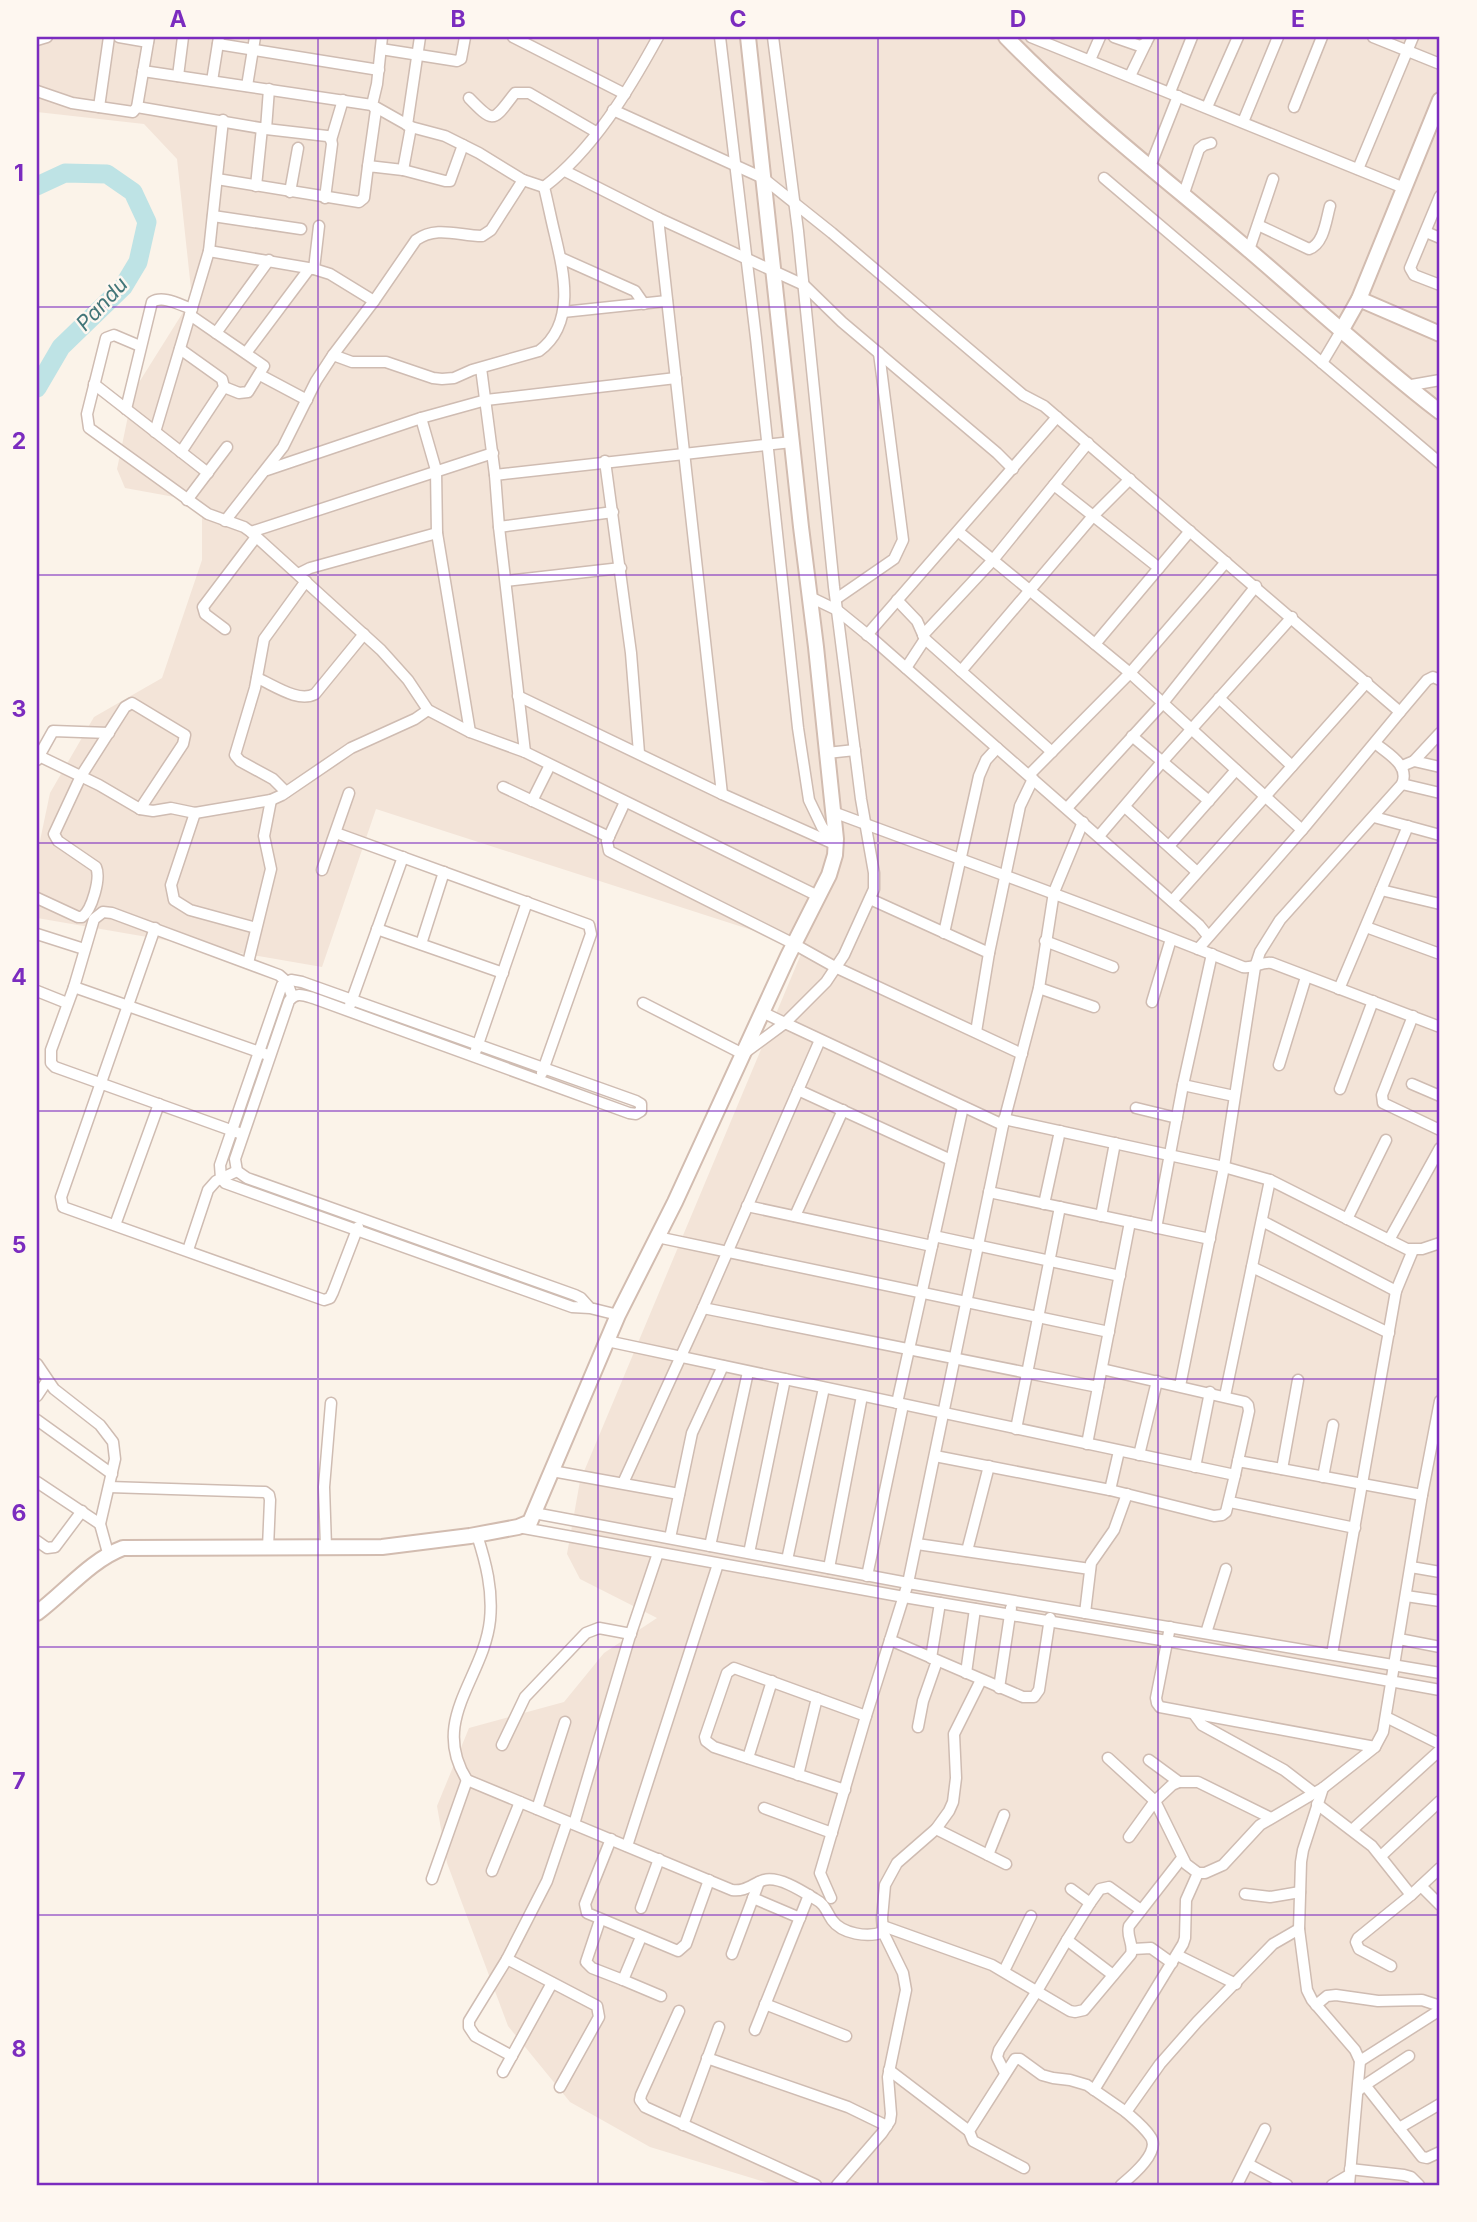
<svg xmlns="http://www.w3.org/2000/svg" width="1477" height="2222" font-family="Inter,sans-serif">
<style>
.residential{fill:#f3e4d8}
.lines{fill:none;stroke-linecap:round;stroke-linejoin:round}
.river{stroke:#bee3e5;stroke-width:19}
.street-casing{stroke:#cfbcb2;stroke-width:13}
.secondary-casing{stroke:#d2bcb0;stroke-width:18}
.street{stroke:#fff;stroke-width:10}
.secondary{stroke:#fff;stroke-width:14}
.grid{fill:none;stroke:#7b2cbf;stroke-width:2;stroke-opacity:0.55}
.labels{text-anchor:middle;stroke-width:5;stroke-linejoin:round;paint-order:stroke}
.water-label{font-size:21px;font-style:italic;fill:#427679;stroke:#fef7f0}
.neatline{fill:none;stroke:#7b2cbf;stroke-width:2.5}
.grid-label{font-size:23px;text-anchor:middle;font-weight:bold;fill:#7b2cbf}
</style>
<rect width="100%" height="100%" fill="#fbf3e9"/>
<polygon class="residential" points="37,37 1440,37 1440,2185 775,2185 650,2147 570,2102 508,2026 447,1863 437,1806 469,1728 564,1702 604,1653 657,1618 580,1579 567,1554 580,1481 804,947 376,809 322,967 37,918 37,855 50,793 94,717 162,678 202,560 202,502 125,488 117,469 133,392 192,298 177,159 144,124 37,112"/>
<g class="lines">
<polyline class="river" points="37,186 65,173 107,174 133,192 147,222 138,262 123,287 61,347 37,388"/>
<g class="street-casing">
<g id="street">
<polyline points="119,37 148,42"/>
<polyline points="382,37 377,84 372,105 411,127 445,136 479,153 523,180 544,187"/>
<polyline points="513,37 625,94"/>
<polyline points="720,37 756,338 798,728 809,800 822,827 836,844"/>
<polyline points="1031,37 1404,188"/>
<polyline points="1114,37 1140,46 1146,43 1149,37"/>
<polyline points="1373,37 1440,64"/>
<polyline points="37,40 47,37"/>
<polyline points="218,44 379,70"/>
<polyline points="381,49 457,61 461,59 465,37"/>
<polyline points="1090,60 1100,37"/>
<polyline points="143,71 372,105 376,110 368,166"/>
<polyline points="178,76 183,37"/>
<polyline points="1130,76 1146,43"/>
<polyline points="212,81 219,37"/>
<polyline points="247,86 255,37"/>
<polyline points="37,91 72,103 133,112 137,107 149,37"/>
<polyline points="1170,92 1192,37"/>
<path d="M 469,98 C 495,125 493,121 515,93 L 529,93 L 596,132"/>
<polyline points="99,107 109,37"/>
<polyline points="137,107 266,129 327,136 331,139 332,144 325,198"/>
<polyline points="1207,107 1238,37"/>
<polyline points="1294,107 1322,37"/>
<polyline points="613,110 763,178 832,233 1023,395 1044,406 1400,712 1302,830 1198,949"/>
<polyline points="1243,122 1278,37"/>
<polyline points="407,125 420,37"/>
<polyline points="266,129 269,89"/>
<polyline points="331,140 343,100"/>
<polyline points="1150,167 1178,96"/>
<polyline points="1358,169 1413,37"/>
<polyline points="403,170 445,181 450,181 463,145"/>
<polyline points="565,171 658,218 804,285 842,322 997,453 1013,469"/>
<polyline points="1104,178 1440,463"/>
<polyline points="217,179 359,202 364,198 368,166 403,170 411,127"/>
<polyline points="256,186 262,128"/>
<polyline points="290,192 298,148"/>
<polyline points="1183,196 1199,149 1204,145 1211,143"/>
<polyline points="1440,196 1410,268 1414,275 1440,285"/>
<polyline points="213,216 301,229"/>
<polyline points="658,218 722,794"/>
<path d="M 1258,225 L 1309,249 C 1324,244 1326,220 1330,206"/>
<polyline points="1426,232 1440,238"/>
<polyline points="1249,250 1273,179"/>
<polyline points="209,251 223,120"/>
<polyline points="561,258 635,291 644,304"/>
<polyline points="314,269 319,226"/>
<polyline points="563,312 667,301"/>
<polyline points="190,315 264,366 248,392 239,393 224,387"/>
<polyline points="216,333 269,260"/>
<polyline points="140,346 114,335 106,338 87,414 89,428 208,514 244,527 251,532 381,650 408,680 428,710 470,732 525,752 818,896"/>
<polyline points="180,349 222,379 224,387 181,452"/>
<polyline points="246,353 309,269"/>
<path d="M 333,355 L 352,362 L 386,362 L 433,378 L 442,379 L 454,378 L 472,370 L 539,351 C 576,324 564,273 555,235 C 551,219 548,203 544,187 C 593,150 629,90 658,37"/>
<polyline points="1322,363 1341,331"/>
<polyline points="481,368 495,475 499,527 525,752"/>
<polyline points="260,375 307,400"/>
<polyline points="94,384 208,473"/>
<polyline points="1406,386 1440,380"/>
<path d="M 126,409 L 152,302 C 163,295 180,305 192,309"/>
<polyline points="421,418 436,470 437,533 470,732"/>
<polyline points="155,432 209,251 314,269 330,274 374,301"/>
<polyline points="605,461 631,653 639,753"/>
<polyline points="267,470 421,418 486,400 676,378"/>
<polyline points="495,475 792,442"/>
<polyline points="1054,485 1159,568"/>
<polyline points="187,500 227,447"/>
<path d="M 225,521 L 283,447 L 316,381 L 333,355 L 374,301 L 416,240 C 437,225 459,236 482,236 L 491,230 L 523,180"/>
<polyline points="499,527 613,512"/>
<polyline points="251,532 493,453"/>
<polyline points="959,532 1130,673 1302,830"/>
<polyline points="298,574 310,568 437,533"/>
<polyline points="506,581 621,568"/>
<polyline points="810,597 837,610 874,640 1199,925 1208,936"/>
<polyline points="836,599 894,559 903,540 879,353"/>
<polyline points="897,600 917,621 925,639 1052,752"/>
<polyline points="225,629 205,614 203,607 256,537"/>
<polyline points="867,635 1057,417"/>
<polyline points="923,635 993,560 1088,443"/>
<polyline points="1095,644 1190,531"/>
<polyline points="906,668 925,639"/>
<polyline points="961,671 1093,516 1130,479"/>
<path d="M 257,678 C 274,685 298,703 315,694 L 364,634"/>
<polyline points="518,696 722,794 832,843"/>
<polyline points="1219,698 1292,766"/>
<polyline points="1400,712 1427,680 1433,677 1440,680"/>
<polyline points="1132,736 1209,801"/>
<polyline points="827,753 855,750"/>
<polyline points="39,756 53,731 109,733"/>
<polyline points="37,760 39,756 99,785 140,809 153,811 171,808 195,813 271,800 282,795 351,748 415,719 428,710"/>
<polyline points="1414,761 1440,733"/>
<polyline points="1402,766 1414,761 1440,767"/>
<polyline points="1029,775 1130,673 1226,562"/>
<polyline points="1402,784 1440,793"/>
<polyline points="503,787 609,837"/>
<polyline points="286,792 273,779 240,761 235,755 255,688 264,639 306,581"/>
<polyline points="532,801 550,765"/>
<polyline points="625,802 607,841 609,851 794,944 835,967 1022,1054"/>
<polyline points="1125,807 1197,872"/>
<polyline points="1067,808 1163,703 1256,586"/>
<path d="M 833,812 C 970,863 1108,912 1243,967 C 1254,969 1261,961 1272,963 L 1440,1027"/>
<polyline points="195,813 171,885 174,900 190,910 256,928"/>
<polyline points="1374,817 1440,835"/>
<polyline points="336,833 589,925 591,934 542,1073"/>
<polyline points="1099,836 1162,762 1292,617"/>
<polyline points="1169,846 1236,770"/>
<polyline points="322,870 349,793"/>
<polyline points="1381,890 1440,904"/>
<path d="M 37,898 L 78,917 L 82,917 C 92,910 101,878 96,867 L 58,841 L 54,834 L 81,776 L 125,707 L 132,703 L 185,735 L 183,744 L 140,809"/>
<polyline points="870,899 989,953 976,1032"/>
<polyline points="1172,901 1367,682"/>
<polyline points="1366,927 1440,954"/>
<polyline points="155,928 61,1197 63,1207 324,1300 330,1298 333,1292 358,1227"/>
<polyline points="377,929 503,973"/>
<polyline points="944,933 979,776 986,760 997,748"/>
<polyline points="37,934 84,949"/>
<polyline points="1045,941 1113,967"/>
<polyline points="421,944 444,872"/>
<polyline points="989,953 1020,806 1033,779"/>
<polyline points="248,963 271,869 264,836 271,800"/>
<polyline points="74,987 265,1054"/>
<polyline points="1039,988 1094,1007"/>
<polyline points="1339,989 1408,826"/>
<polyline points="37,991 67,1003"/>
<polyline points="1152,1002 1171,939"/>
<polyline points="643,1003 743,1054 785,1023 1003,1125 1039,988 1054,892 1083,822"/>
<polyline points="350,1005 403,857"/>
<polyline points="762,1012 785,1023 826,982 844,955 874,889 874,873 861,799 834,587 798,231 773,37"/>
<polyline points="1413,1016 1382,1095 1383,1103 1440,1130"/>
<polyline points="476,1050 527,902"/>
<polyline points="1279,1065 1306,977"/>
<polyline points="1412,1084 1440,1096"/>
<polyline points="1183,1085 1234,1096"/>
<polyline points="1340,1089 1373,1001"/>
<polyline points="798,1090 951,1160"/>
<polyline points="1136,1108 1177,1118"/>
<polyline points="1004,1119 1224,1167 1270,1180 1407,1249 1422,1249 1440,1243"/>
<polyline points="239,1133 55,1067 51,1063 51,1050 74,987 94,919 103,912 112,913 279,975 287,982 292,996"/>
<polyline points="989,1192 1210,1239"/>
<polyline points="1044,1204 1060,1131"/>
<polyline points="747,1206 932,1246"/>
<polyline points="795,1216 843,1110"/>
<polyline points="1101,1216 1115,1143"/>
<polyline points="1347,1219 1386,1140"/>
<polyline points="1262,1221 1396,1291"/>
<polyline points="115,1225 159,1104"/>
<polyline points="1156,1228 1183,1085 1212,954"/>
<polyline points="934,1236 1120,1276"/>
<polyline points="657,1237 1109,1332"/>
<polyline points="1389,1240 1440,1148"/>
<polyline points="188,1250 208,1190 216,1181 237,1171"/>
<polyline points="1252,1267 1389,1333"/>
<path d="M 590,1308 L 581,1298 L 575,1295 L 247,1178 L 237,1171 L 235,1159 L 289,1001 C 296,992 303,995 313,998 L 629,1113 L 636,1114 L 641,1111 L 641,1104 L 636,1101 L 302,982 L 291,980 L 282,985 L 220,1165 L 221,1178 L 225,1183 L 572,1307 L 590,1308 L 618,1315"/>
<polyline points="703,1308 1098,1387"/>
<polyline points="607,1341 1235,1475 1238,1461 1422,1495"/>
<polyline points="37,1364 54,1389 100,1425 113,1442 115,1459 100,1524 108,1553"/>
<polyline points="1102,1369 1245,1402 1248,1405 1249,1411 1238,1461"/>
<path d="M 1180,1386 L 1224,1167 L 1255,967 L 1260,952 L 1280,920 L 1402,784 C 1410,765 1388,754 1375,743"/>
<polyline points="37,1396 47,1381"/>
<polyline points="1225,1396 1270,1180"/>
<polyline points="897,1403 963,1107"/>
<polyline points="37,1420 112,1474"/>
<polyline points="1016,1429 1060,1207"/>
<polyline points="1087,1444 1130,1222"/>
<polyline points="1139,1455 1157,1381"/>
<polyline points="935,1456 1110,1490 1214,1516 1222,1515 1226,1512 1235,1475"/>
<polyline points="1195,1467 1210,1392"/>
<polyline points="1282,1469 1298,1380"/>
<polyline points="552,1471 679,1494"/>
<polyline points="1323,1477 1333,1425"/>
<polyline points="37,1482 100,1524"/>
<polyline points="623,1483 703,1308 820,1040"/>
<polyline points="109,1487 265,1492 269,1495 270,1500 268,1548"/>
<polyline points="1110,1490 1119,1451"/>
<polyline points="1230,1502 1355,1528"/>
<polyline points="534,1513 908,1583 1440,1673"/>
<polyline points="518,1527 904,1597 1167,1641 1440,1690"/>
<path d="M 477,1535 C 486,1563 493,1590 490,1620 C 484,1678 429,1720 467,1780 L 732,1890 C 745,1892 752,1884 764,1880 C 779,1876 802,1891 815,1899 C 825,1904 826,1911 832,1920 C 842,1934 868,1938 883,1932"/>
<polyline points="670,1538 692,1433 723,1366"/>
<polyline points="37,1541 47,1548 55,1547 82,1511"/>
<polyline points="917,1544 1090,1569"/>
<polyline points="710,1546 748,1372"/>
<polyline points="326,1547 324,1487 331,1403"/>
<polyline points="967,1551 989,1466"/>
<polyline points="749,1553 785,1379"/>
<polyline points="787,1560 824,1388"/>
<polyline points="1411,1567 1440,1572"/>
<polyline points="829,1568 862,1396"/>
<polyline points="867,1576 903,1405"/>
<polyline points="1406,1596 1440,1601"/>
<polyline points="1085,1613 1091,1563 1114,1530 1127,1494"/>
<polyline points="1170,1627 1156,1698 1157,1703 1160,1707 1375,1747"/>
<polyline points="1206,1633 1226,1569"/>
<polyline points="1399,1639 1440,1647"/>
<polyline points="890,1640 1023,1697 1034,1697 1039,1690 1050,1618"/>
<polyline points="1332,1654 1396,1291 1413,1250"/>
<polyline points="931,1658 940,1603"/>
<polyline points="966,1673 975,1609"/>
<polyline points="999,1688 1011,1608"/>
<polyline points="1194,1714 1202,1725 1284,1770 1314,1793"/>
<polyline points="1386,1717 1440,1744"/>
<polyline points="918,1727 923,1701 937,1661"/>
<polyline points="502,1745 525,1697 586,1633 599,1628 631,1634"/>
<polyline points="748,1758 772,1681"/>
<polyline points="1108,1758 1155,1801 1186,1864 1198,1873 1205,1873 1223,1865 1260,1825 1323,1788 1365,1755 1375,1747 1383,1732 1422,1495 1440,1401"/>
<polyline points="1149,1760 1179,1782"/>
<polyline points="798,1775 817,1698"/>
<polyline points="1323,1788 1303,1850 1301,1862 1299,1929 1307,1990 1312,2000 1355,2050 1360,2061 1349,2185"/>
<polyline points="845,1790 714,1747 706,1741 705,1737 727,1673 734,1668 866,1716"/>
<polyline points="1317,1804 1372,1846 1411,1895 1358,1938 1356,1942 1359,1949 1391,1966"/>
<polyline points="764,1808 832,1833"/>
<polyline points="537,1809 565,1722"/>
<polyline points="574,1824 629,1639 658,1553"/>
<polyline points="936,1829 1006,1864"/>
<polyline points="1352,1830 1440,1750"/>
<polyline points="1129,1837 1155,1801 1172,1785 1179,1782 1198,1782 1271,1818"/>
<polyline points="611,1839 585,1904 587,1913 678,1951 686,1944 709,1880"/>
<polyline points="627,1846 718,1564"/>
<polyline points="988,1855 1004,1815"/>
<polyline points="1381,1856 1440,1801"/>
<polyline points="492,1871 520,1802"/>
<polyline points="432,1879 467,1780"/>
<polyline points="1421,1886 1440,1905"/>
<polyline points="1071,1889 1090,1903 1100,1889 1109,1887 1141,1910"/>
<polyline points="1245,1894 1270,1897 1300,1892"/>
<polyline points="1411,1895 1440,1868"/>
<polyline points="753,1898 800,1918"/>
<polyline points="831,1898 820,1873 866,1716 908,1583 1003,1125"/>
<polyline points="1090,1903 1067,1940 1113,1975"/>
<polyline points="641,1908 659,1859"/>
<polyline points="600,1920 586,1962 592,1968 623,1980"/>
<path d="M 883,1926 L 992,1965 L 1070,2011 L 1075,2012 L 1084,2010 L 1131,1954 C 1134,1943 1126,1937 1129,1926 L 1182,1858"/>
<polyline points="641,1937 623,1980 661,1996"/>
<polyline points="1133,1949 1151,1948 1172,1963"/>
<polyline points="732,1954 759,1882"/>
<polyline points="1177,1955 1236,1984"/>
<polyline points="507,1959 469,2021 469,2027 475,2036 512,2056"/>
<polyline points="1004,1971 1031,1916"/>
<polyline points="765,2004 846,2036"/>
<polyline points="1316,2005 1327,1996 1336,1995 1378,2001 1422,2000 1440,2006"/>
<polyline points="679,2011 641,2095 640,2100 645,2107 816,2185"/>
<polyline points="755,2030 809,1895"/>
<polyline points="707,2058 848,2107 887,2126"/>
<polyline points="1360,2061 1440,2010"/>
<polyline points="889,2070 969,2131"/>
<polyline points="503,2072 552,1983"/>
<polyline points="1005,2073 997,2057 999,2050 1037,1991 1067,1940"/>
<polyline points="1365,2085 1409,2056"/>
<polyline points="560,2087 599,2017 597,2006 507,1959 547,1881 567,1822"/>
<polyline points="1094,2090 1183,1944 1185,1938 1186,1900 1198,1873"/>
<polyline points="1359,2090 1365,2085 1422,2157 1427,2158 1440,2152"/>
<polyline points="683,2125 719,2027"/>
<polyline points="1399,2128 1440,2104"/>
<polyline points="1248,2164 1287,2185"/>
<polyline points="1024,2168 973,2141 969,2131 1015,2059 1020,2059 1042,2075 1053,2078 1070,2080 1087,2085 1126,2112"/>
<polyline points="1350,2169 1404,2175 1411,2177 1419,2185"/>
<polyline points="837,2185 882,2133 890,2121 891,2114 888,2077 906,1990 903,1973 883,1932 882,1918 885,1885 897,1863 936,1829 949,1811 953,1802 956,1778 954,1734 981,1680"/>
<path d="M 1121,2185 C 1132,2176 1162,2151 1150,2136 C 1144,2127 1134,2119 1126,2112 L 1160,2064 L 1197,2022 L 1273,1944 L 1299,1929"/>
<polyline points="1237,2185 1265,2129"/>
<polyline points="1332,2185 1349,2175"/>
</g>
</g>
<g class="secondary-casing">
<g id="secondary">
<path d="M 1006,37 C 1082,115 1167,180 1250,251 C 1313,305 1374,361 1440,412"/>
<polyline points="1359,299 1440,334"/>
<polyline points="1341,331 1359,299 1440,100"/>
<path d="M 37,1613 C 65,1592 91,1560 123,1548 L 382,1547 L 470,1536 L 518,1527 L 530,1522 L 618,1315 L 675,1202 L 788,956 L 829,875 L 835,855 L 836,839 L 816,647 L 801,527 L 748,37"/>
</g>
</g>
<use href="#street" class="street"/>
<use href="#secondary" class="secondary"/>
</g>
<path class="grid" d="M 318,37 L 318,2185M 598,37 L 598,2185M 878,37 L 878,2185M 1158,37 L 1158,2185M 37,307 L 1440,307M 37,575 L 1440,575M 37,843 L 1440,843M 37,1111 L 1440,1111M 37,1379 L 1440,1379M 37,1647 L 1440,1647M 37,1915 L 1440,1915"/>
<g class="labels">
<g class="water-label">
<text transform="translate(102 304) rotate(-47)" y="7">Pandu</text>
</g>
</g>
<rect width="1477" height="2222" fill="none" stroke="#fef7f0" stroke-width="77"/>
<rect x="38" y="38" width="1400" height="2146" class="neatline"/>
<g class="grid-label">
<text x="178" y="27">A</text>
<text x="458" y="27">B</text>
<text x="738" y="27">C</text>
<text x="1018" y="27">D</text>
<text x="1298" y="27">E</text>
<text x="19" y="181">1</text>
<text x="19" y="449">2</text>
<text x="19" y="717">3</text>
<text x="19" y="985">4</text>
<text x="19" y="1253">5</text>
<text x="19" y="1521">6</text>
<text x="19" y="1789">7</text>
<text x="19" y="2057">8</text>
</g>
</svg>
